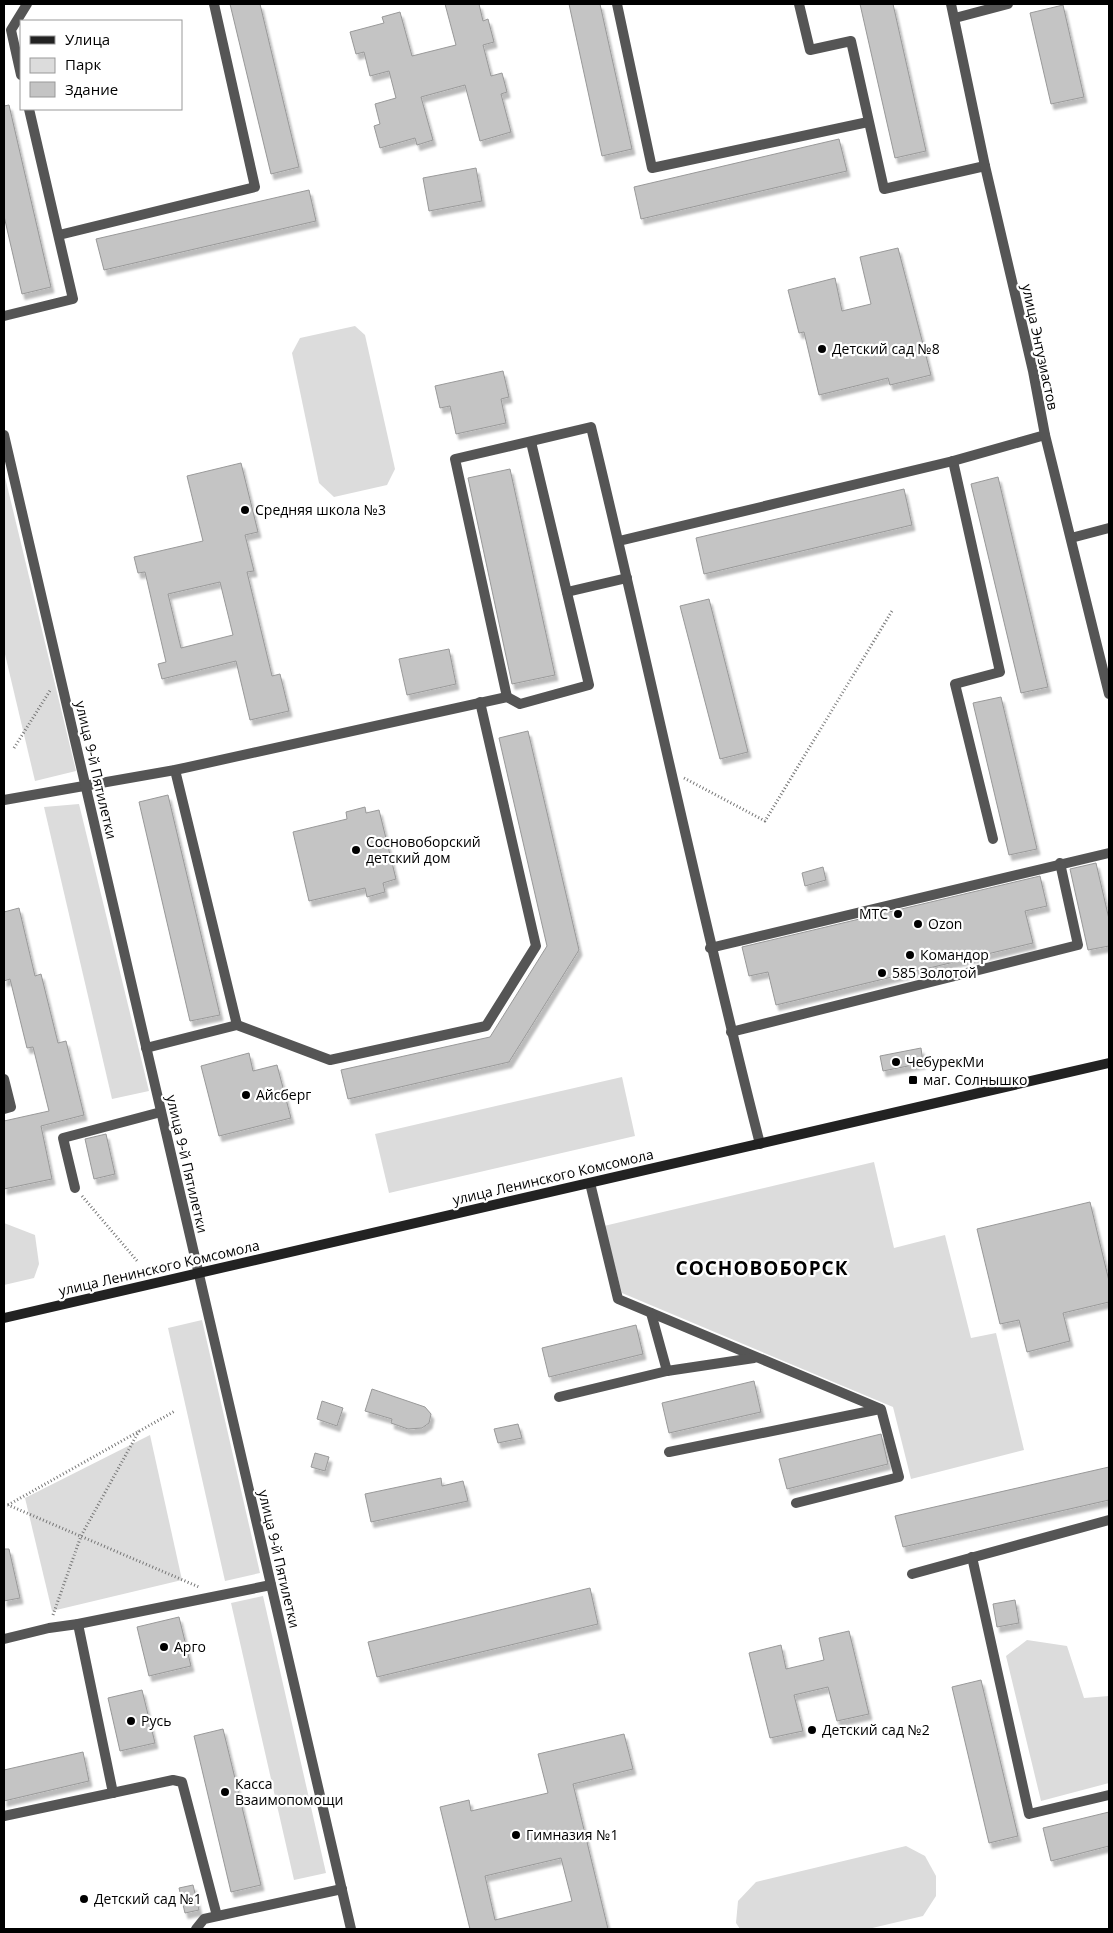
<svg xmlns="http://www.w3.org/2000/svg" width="1113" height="1933" font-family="'Open Sans',sans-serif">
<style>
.green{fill:#dcdcdc}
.building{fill:#c4c4c4;stroke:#999;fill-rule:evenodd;filter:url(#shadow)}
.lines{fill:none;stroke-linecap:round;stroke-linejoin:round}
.path{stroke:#777;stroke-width:3;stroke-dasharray:1 2.5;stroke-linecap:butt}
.service{stroke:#555;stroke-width:10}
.tertiary{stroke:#555;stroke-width:10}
.secondary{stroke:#222;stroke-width:10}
.poi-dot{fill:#000;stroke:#fff;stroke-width:2}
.labels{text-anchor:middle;stroke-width:4.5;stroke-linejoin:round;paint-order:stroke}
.street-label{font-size:14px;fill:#000;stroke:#fff}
.poi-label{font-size:14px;fill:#000;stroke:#fff;text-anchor:start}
.district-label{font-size:19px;font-weight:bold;letter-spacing:1px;fill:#000;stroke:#fff}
</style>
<defs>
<filter id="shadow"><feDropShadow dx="3" dy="5.5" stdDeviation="1" flood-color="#0004"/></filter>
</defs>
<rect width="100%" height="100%" fill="#fff"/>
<g class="green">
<polygon points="355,326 365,335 395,469 387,485 334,497 319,483 292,353 300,338"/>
<polygon points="4,473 76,771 35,781 4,650"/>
<polygon points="79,804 149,1091 112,1099 44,807"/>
<polygon points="622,1077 635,1136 389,1193 375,1134"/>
<polygon points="874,1162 894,1248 945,1235 971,1338 996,1333 1024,1450 911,1479 893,1407 622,1293 604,1226"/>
<polygon points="4,1223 35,1235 39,1264 34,1278 4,1285"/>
<polygon points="202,1320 260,1573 225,1581 168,1328"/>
<polygon points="150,1435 182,1580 52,1611 25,1498"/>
<polygon points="263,1596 326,1873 294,1880 231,1603"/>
<polygon points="1027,1640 1067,1646 1084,1698 1109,1696 1109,1783 1041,1801 1006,1656"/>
<polygon points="906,1846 925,1856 936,1876 936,1896 923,1916 868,1929 740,1929 736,1923 738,1901 756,1882"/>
</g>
<g class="building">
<polygon points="230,4 260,4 299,167 271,174"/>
<polygon points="445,4 479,4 483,21 488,19 494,42 483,45 491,76 502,73 507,92 501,94 511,132 480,141 465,85 421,97 433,140 417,145 415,138 380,148 374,126 380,124 375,104 396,98 389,71 370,76 364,52 356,54 350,32 384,23 382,17 400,12 412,56 456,45"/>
<polygon points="569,4 600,4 632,149 602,156"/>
<polygon points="860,4 893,4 926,151 895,158"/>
<polygon points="1063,5 1084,97 1051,104 1030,13"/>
<polygon points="9,105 51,287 22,294 4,216 4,106"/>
<polygon points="839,139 847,171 641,219 634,187"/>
<polygon points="476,168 482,201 429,211 423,178"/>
<polygon points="309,190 316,221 104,270 96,239"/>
<polygon points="898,248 931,375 890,385 888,378 819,395 804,332 799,333 788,290 835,278 842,311 871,304 860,257"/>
<polygon points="503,371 509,397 501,399 506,423 456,434 450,406 440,408 435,386"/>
<path d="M 241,463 L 258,532 L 245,535 L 254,571 L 247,572 L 272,676 L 280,674 L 289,711 L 250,720 L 236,661 L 162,679 L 158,664 L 166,662 L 145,572 L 138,573 L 134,557 L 203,541 L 187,476 ZM 220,582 L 233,635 L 181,648 L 168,594 Z"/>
<polygon points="510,469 555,675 512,684 468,478"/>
<polygon points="998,477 1048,687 1021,693 971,484"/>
<polygon points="904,489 912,525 704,574 696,538"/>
<polygon points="709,599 748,752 720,759 680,606"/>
<polygon points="449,649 456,684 407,695 399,659"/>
<polygon points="1001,697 1037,849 1009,855 973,703"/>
<polygon points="528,731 579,950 509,1062 348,1099 341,1070 490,1037 547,946 499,738"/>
<polygon points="168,795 220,1015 190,1021 139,802"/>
<polygon points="365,807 366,813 379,810 396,879 383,883 385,892 367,897 365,888 309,901 293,832 347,819 346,812"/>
<polygon points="1096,863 1109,919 1109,946 1088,950 1070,869"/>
<polygon points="823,867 826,880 805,886 802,873"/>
<polygon points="1040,876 1047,906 1025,911 1033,943 776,1005 768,972 749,976 742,947"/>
<polygon points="19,908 35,976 41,974 58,1043 66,1041 84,1115 41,1126 52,1179 4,1189 4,1121 49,1111 33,1047 27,1048 10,979 4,981 4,912"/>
<polygon points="921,1048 923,1063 883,1071 880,1056"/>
<polygon points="249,1053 253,1071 277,1065 291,1118 219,1136 201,1066"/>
<polygon points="106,1134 115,1174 94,1179 85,1139"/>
<polygon points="1090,1202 1109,1281 1109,1302 1063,1313 1070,1341 1027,1352 1019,1320 1000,1324 977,1229"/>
<polygon points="636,1325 643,1354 549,1377 542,1348"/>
<polygon points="754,1381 761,1412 669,1433 662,1403"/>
<polygon points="372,1389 425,1407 431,1414 429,1423 422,1428 408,1429 391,1423 392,1419 365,1411"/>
<polygon points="322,1401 343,1408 337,1426 317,1419"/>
<polygon points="518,1424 522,1438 498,1443 494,1429"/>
<polygon points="881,1434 888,1464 787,1489 779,1459"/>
<polygon points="315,1453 329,1457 325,1471 311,1467"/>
<polygon points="1109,1467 1109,1500 903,1547 895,1516"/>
<polygon points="441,1478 442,1486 463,1481 468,1501 371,1522 365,1494"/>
<polygon points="4,1549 9,1549 20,1598 4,1601"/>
<polygon points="590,1588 598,1624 377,1677 368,1642"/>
<polygon points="1015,1600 1019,1623 997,1627 993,1604"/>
<polygon points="179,1617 191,1666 149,1676 137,1627"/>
<polygon points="849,1631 869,1714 837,1721 828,1687 794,1695 803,1731 770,1738 749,1653 781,1645 786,1669 824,1660 819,1638"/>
<polygon points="981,1680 1018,1836 989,1843 952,1687"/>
<polygon points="142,1690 155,1743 120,1751 108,1698"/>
<polygon points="223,1729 261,1885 231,1892 194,1736"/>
<path d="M 624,1734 L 633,1769 L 573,1784 L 608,1929 L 470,1929 L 440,1807 L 469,1800 L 471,1811 L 548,1793 L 538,1754 ZM 561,1858 L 572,1901 L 495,1920 L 485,1876 Z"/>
<polygon points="83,1752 89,1781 4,1801 4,1770"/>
<polygon points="1109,1812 1109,1846 1051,1861 1043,1828"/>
<polygon points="193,1885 199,1910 185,1913 179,1888"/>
</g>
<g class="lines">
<g class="path">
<polyline points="14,748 51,689"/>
<polyline points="684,778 765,821 892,611"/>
<polyline points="82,1196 138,1262"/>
<polyline points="4,1505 8,1505 199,1587"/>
<polyline points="8,1505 175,1411"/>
<polyline points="53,1615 81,1536 139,1431"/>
</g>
<g class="service">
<polyline points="617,4 652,168 868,122"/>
<polyline points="799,4 810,50 851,41 884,189 985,166"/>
<polyline points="955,18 1008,4"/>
<polyline points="21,75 11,30 27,4"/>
<polyline points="59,235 255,187 214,4"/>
<polyline points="4,316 73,299 29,109"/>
<polyline points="953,461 1000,672 955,684 993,839"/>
<polyline points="1071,538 1109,528"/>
<polyline points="619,541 953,461 1045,435"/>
<polyline points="567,592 627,578"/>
<path d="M 507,697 L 455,459 L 591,427 C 649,666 699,906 760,1144"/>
<polyline points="175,770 237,1025"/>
<polyline points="4,800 175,770 507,697 520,704 589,685 531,442"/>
<polyline points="710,948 1109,853"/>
<polyline points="731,1032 1078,945 1060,863"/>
<polyline points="146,1048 237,1025 330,1060 486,1026 536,946 480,702"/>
<polyline points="4,1079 11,1107 4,1109"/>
<polyline points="590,1183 618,1299 881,1409 899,1477 796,1503"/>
<polyline points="75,1188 63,1138 161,1112"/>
<polyline points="651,1313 667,1371"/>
<polyline points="559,1397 667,1371 754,1358"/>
<polyline points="669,1452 880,1409"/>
<polyline points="972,1557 1029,1814 1109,1795"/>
<polyline points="912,1574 1109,1520"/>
<polyline points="78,1624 113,1793"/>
<polyline points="4,1639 49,1628 78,1624 271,1585"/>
<polyline points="4,1816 173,1780 182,1782 217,1916"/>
<polyline points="196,1929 204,1919 342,1889"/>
</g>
<g class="tertiary">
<polyline points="951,4 985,166 1033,371 1045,435 1109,694"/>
<polyline points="4,435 351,1929"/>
</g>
<polyline class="secondary" points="4,1318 1109,1063"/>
</g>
<g class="poi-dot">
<circle cx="822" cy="349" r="5"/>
<circle cx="245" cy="510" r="5"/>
<circle cx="356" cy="850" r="5"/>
<circle cx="898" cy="914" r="5"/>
<circle cx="918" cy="924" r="5"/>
<circle cx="910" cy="955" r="5"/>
<circle cx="882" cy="973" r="5"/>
<circle cx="896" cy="1062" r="5"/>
<rect x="908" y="1075" width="10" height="10" rx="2.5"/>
<circle cx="246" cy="1095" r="5"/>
<circle cx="164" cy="1647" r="5"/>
<circle cx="131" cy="1721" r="5"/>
<circle cx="812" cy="1730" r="5"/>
<circle cx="225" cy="1792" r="5"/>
<circle cx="516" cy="1835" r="5"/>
<circle cx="84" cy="1899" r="5"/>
</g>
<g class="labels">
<g class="street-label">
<text transform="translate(1040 347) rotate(78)" y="5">улица Энтузиастов</text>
<text transform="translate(96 770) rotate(77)" y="5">улица 9-й Пятилетки</text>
<text transform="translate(187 1164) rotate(77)" y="5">улица 9-й Пятилетки</text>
<text transform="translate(553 1177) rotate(-13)" y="5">улица Ленинского Комсомола</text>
<text transform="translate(159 1268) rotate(-13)" y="5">улица Ленинского Комсомола</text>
<text transform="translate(279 1559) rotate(77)" y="5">улица 9-й Пятилетки</text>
</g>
<g class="poi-label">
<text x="832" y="354">Детский сад №8</text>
<text x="255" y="515">Средняя школа №3</text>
<text x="366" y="847">Сосновоборский<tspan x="366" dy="16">детский дом</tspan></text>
<text x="888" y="919" text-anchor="end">МТС</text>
<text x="928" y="929">Ozon</text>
<text x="920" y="960">Командор</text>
<text x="892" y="978">585 Золотой</text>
<text x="906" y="1067">ЧебурекМи</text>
<text x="923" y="1085">маг. Солнышко</text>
<text x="256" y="1100">Айсберг</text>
<text x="174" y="1652">Арго</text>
<text x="141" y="1726">Русь</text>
<text x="822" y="1735">Детский сад №2</text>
<text x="235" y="1789">Касса<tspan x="235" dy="16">Взаимопомощи</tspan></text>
<text x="526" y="1840">Гимназия №1</text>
<text x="94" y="1904">Детский сад №1</text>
</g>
<g class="district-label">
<text x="762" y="1275">СОСНОВОБОРСК</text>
</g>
</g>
<rect width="1113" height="1933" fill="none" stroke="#000000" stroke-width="10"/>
<rect x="20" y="20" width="162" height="90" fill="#ffffff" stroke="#999999"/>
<rect x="30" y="36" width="25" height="8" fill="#222222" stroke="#999999"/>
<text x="65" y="45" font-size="15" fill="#000000">Улица</text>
<rect x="30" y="58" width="25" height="15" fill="#dcdcdc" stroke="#999999"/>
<text x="65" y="70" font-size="15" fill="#000000">Парк</text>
<rect x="30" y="82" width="25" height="15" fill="#c4c4c4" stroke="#999999"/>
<text x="65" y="95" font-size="15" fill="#000000">Здание</text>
</svg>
